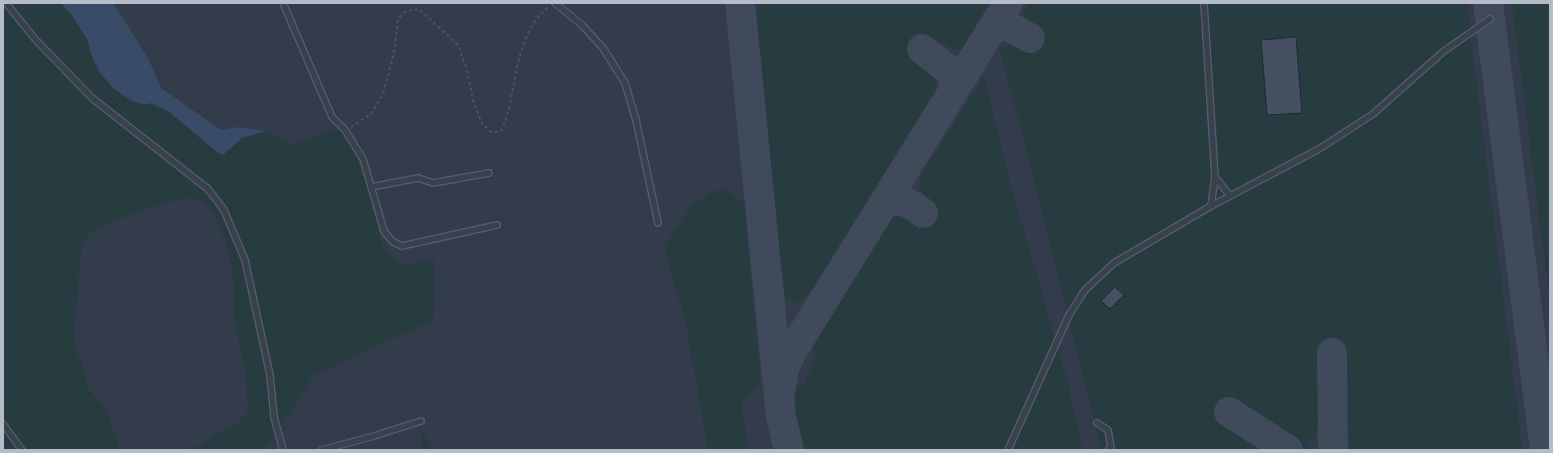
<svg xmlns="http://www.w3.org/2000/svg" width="1553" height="453" font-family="Signika,sans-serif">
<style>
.airport{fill:#323c4b}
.green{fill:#263c3f}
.water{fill:#394c67}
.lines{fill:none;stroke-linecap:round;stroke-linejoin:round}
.taxiway{stroke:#3f4a5a;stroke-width:30}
.building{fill:#455162;stroke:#1f2835}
.lane-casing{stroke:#565f6c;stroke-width:8}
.path{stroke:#44595c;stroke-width:2;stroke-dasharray:3 3;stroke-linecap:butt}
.lane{stroke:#38414e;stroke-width:5.5}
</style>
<rect width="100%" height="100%" fill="#242f3e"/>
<rect class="airport" x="3" y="3" width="1547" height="447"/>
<g class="green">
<polygon points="3,3 113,3 148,58 161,88 221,130 238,127 266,131 291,145 337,129 351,144 367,184 382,245 398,263 410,264 433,259 435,283 433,320 314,375 277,432 262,450 185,450 201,445 218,433 236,425 248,412 246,375 235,323 233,278 229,251 214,212 201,200 183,198 144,209 91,231 82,244 74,326 74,347 83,366 89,390 106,408 120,450 3,450"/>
<polygon points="756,3 992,3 968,43 962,49 953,49 936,40 920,65 937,79 935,91 810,292 799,303 786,298 782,276"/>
<polygon points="1029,3 1466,3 1522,450 1340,450 1318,422 1316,437 1311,442 1304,441 1311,450 1102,450 1000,48 1010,45"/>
<polygon points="1512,3 1550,3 1550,301"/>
<path d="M 984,76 L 1006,169 L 1068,383 L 1082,450 L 805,450 C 797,433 789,407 795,388 L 804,385 L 816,357 L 812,349 L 814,338 L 890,218 L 896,215 L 911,219 L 925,196 C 920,189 918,184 921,175 Z"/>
<path d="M 724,189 L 744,203 L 761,384 L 741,402 L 749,450 L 708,450 L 687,328 L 664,246 C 681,222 693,194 724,189 Z"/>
<polygon points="421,429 434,450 423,450"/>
</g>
<polygon class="water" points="61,3 113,3 148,58 161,88 221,130 238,127 266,131 242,138 223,155 217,152 168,111 150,103 144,105 132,101 114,89 100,73 90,52 88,41 72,15"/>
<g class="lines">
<g class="taxiway">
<polyline points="740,3 781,416 789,450"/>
<polyline points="1488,3 1545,450"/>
<polyline points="998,25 1005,24 1030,38"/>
<polyline points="922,49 951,72 953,80"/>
<path d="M 889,201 C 904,198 912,205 923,213"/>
<polyline points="1332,353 1333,450"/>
<polyline points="779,399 784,369 791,353 1008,3"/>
<polyline points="1229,412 1288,450"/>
</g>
</g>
<g class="building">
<polygon points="1296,37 1302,113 1267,115 1261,40"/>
<polygon points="1115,287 1124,295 1110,309 1101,301"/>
</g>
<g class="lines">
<g class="lane-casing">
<g id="lane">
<polyline points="6,3 35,39 92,98 208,189 224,210 245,260 270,375 274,417 283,450"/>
<polyline points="283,3 332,117 345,130 363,159 384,231 393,242 402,246 497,225"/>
<polyline points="555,3 582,25 603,48 625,83 636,120 658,223"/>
<polyline points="1204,3 1215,177 1230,196 1319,149 1373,114 1444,51 1490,19"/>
<polyline points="1215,177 1211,206 1230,196"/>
<polyline points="371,187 418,178 433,183 489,173"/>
<polyline points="1097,423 1108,430 1111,447 1108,450"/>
<polyline points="3,424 22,450"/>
<polyline points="322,450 374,436 421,421"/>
<polyline points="1008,450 1069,315 1085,290 1114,263 1211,206"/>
</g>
</g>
<path class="path" d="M 351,127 L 371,114 L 383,94 L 394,53 L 398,19 L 406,11 L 419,9 L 458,45 L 467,70 L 473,101 L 483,125 L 493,133 L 502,130 C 516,96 513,55 534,23 C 537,17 543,12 548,7"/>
<use href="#lane" class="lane"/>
</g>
<rect width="1553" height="453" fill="none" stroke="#b4bcc9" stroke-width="8"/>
</svg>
